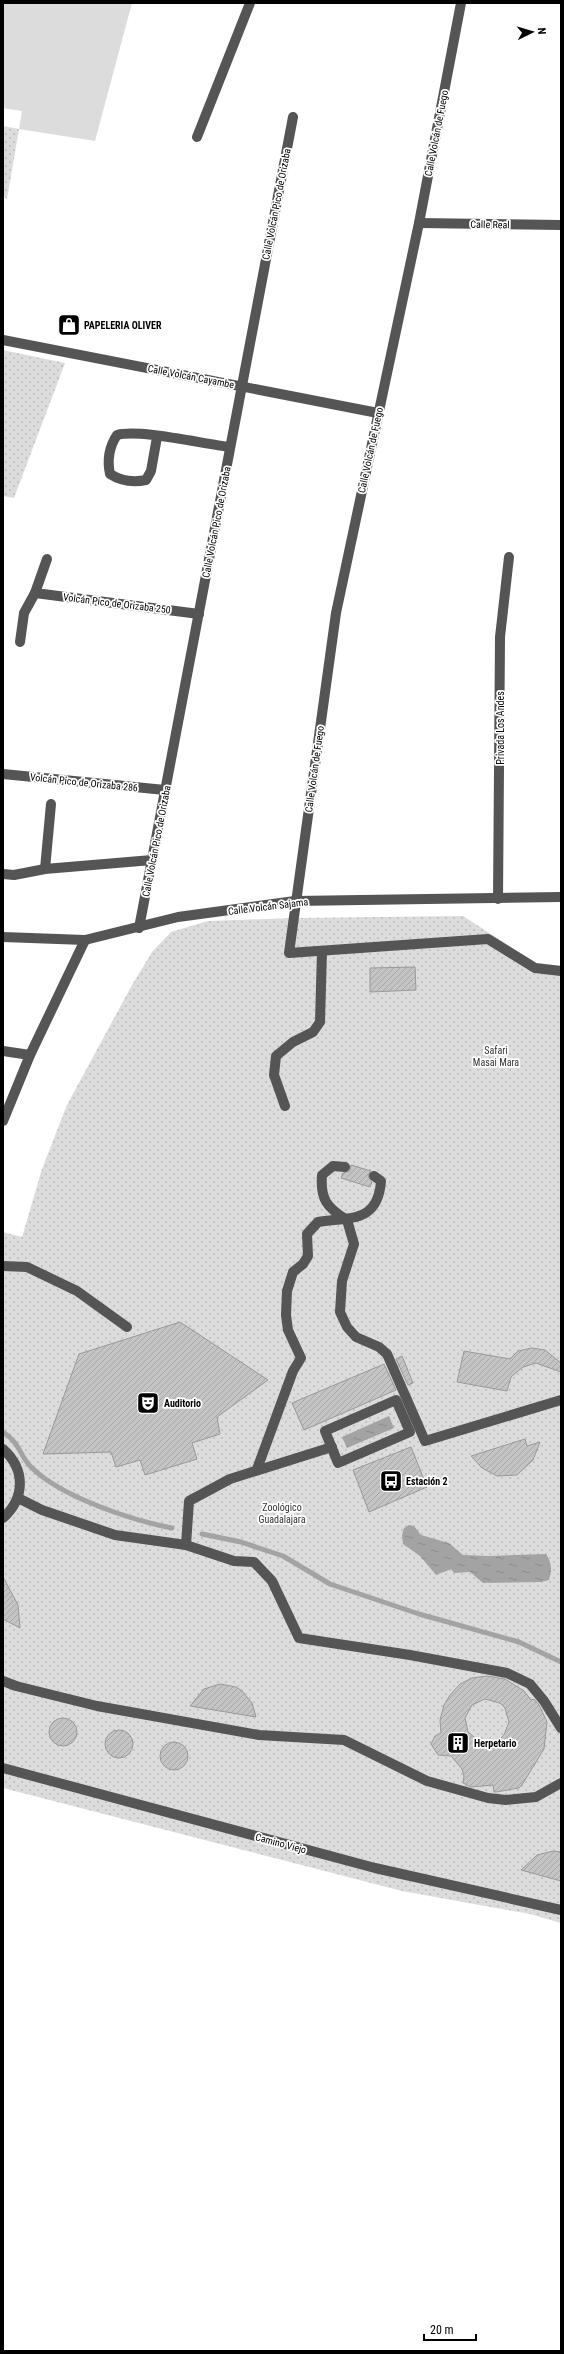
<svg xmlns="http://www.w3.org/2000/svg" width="564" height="2354" font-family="'Roboto Condensed',sans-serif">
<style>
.green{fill:#dcdcdc}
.park{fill:url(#park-dots)}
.water{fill:url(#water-ripples)}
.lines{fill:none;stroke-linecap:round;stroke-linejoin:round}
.stream{stroke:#a3a3a3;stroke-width:5}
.building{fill:url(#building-hatch);stroke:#999;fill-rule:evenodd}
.minor{stroke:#555;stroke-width:10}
.labels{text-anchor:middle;stroke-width:3.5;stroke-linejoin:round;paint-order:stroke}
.street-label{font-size:10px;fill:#000;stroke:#fff}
.poi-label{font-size:10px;font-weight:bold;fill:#000;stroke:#fff;text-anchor:start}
.park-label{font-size:10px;fill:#333;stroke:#fff}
</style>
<defs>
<pattern id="park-dots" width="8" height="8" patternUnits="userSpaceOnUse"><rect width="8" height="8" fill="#dcdcdc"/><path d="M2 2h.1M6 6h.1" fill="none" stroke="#bbb" stroke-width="1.8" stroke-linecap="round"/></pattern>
<pattern id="water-ripples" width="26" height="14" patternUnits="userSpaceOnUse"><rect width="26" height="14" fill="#a3a3a3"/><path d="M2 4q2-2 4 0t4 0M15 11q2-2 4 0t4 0" fill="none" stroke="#8b8b8b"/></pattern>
<pattern id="building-hatch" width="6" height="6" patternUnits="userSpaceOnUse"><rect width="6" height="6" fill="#c4c4c4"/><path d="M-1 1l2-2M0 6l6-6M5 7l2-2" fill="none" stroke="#a7a7a7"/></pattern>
</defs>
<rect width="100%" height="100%" fill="#fff"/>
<polygon class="green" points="3,3 132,3 95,141 19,129 22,111 3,108"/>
<g class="park">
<polygon points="3,126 19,129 7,199 3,196"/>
<polygon points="3,350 65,363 14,498 3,496"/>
<polygon points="463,916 536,963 561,966 561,1923 530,1914 402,1891 3,1788 3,1232 22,1237 42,1169 67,1105 132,985 152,952 171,932 208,921 293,918"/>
</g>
<g class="water">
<polygon points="389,1416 394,1428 347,1448 342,1437"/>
<path d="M 409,1525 L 414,1526 L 421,1535 L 449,1543 L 463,1555 L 489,1556 L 546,1554 C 552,1563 552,1570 549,1580 L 541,1582 L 483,1583 L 470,1572 L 454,1573 L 451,1569 L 436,1575 L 420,1556 L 403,1544 L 402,1535 L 404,1528 Z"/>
</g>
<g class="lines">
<g class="stream">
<path d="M 3,1432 C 21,1444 19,1455 31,1467 C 61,1497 131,1520 172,1528"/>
<polyline points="202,1534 241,1542 283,1556 330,1584 419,1614 519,1642 561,1662"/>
</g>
</g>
<g class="building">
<polygon points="415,967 416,990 370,992 370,968"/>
<polygon points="351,1165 371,1171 368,1176 372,1182 370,1187 341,1178 343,1173 350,1171"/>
<polygon points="180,1322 268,1380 217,1417 220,1434 192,1443 197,1459 145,1475 140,1460 116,1467 111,1452 43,1454 79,1354"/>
<polygon points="532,1348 545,1350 561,1363 561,1372 536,1363 523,1367 511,1377 507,1391 457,1382 464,1351 510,1359 518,1351"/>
<polygon points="402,1356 413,1383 408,1385 396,1359"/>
<polygon points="384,1364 396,1390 304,1430 292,1403"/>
<polygon points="525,1439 527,1446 540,1442 533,1460 517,1475 497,1476 482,1468 471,1456"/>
<polygon points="411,1447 427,1487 369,1512 353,1470"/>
<polygon points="3,1577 18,1605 20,1628 3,1619"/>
<path d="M 487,1676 L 505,1679 L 524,1691 L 531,1700 L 534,1699 L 539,1705 L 547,1722 L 544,1749 L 522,1785 L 519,1788 L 496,1792 L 494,1792 L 493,1785 L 471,1787 L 463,1783 L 464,1776 L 462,1769 L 451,1756 L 438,1755 L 431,1744 L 435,1736 L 441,1733 L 440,1720 L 444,1705 L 450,1695 L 460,1684 L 472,1678 ZM 485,1699 L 500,1703 L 505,1708 L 509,1722 L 504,1735 L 499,1740 L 486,1743 L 479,1741 L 468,1732 L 465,1718 L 472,1705 Z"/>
<polygon points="220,1684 236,1687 242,1691 252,1703 256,1717 190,1706 204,1689"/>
<circle cx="63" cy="1732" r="14"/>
<circle cx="119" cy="1744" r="14"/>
<circle cx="174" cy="1756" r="14"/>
<polygon points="553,1851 561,1852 561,1881 521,1870 537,1855"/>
</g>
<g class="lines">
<g class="minor">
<polyline points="461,3 419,223 336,613 289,953 488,939 535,968 561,971"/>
<polyline points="197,137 250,3"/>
<polyline points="419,223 561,225"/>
<polyline points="3,340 378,413"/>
<path d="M 157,437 L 151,471 L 146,480 C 132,483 121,481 110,474 C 107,460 109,447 117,435 C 140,429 203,444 230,447"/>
<polyline points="47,559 35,593 199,614"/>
<polyline points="20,642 24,613 35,593"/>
<polyline points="3,774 165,790"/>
<polyline points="45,869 51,804"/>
<polyline points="3,874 14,875 45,869 152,860"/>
<polyline points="498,899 500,637 509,557"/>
<polyline points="139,928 293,117"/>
<polyline points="3,937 85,940 178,917 295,901 561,897"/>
<polyline points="3,1051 30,1055"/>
<polyline points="285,1106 274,1075 276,1056 293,1042 313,1032 320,1022 322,951"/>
<polyline points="3,1121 30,1055 85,940"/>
<path d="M 345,1167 L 333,1166 L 322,1175 C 320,1199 327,1208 347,1220 L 354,1244 L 342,1281 L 340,1312 L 347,1327 L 356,1337 L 379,1347 L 387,1354 L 425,1441 L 561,1400"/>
<polyline points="3,1266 27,1267 77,1291 127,1327"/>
<polygon points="396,1400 410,1432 338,1463 325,1431"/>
<path d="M 3,1449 C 26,1470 25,1498 3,1518"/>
<path d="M 257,1469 L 293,1371 L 301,1358 L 288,1330 L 286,1315 L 287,1291 L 293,1272 L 303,1264 L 308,1256 L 307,1234 L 318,1222 C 350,1217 378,1223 381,1181 L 374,1176"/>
<polyline points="18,1498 42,1510 115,1535 186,1545 234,1561 254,1562 272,1581 299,1638 410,1655 507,1673 530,1684 544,1701 561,1728"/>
<polyline points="186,1545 189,1501 230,1479 332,1447"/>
<polyline points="3,1681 16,1686 97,1706 259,1735 344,1740 427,1781 488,1798 506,1800 536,1797 561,1783"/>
<polyline points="3,1768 375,1868 561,1910"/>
</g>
</g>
<defs>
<g id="shop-square" transform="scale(1.15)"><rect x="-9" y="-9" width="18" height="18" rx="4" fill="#000" stroke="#fff"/><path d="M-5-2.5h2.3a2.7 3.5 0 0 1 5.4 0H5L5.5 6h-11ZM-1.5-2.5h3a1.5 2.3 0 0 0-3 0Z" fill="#fff"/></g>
<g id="theatre-square" transform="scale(1.15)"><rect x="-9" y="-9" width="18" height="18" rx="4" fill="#000" stroke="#fff"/><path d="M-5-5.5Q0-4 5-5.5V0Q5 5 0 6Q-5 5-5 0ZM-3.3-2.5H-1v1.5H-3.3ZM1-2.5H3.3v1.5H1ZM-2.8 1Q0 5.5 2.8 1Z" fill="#fff"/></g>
<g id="bus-square" transform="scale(1.15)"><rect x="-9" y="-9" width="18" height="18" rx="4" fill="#000" stroke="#fff"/><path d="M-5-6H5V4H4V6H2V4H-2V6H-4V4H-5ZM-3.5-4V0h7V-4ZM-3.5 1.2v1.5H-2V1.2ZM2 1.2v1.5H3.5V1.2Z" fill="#fff"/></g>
<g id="building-square" transform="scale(1.15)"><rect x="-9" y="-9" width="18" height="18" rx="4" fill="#000" stroke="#fff"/><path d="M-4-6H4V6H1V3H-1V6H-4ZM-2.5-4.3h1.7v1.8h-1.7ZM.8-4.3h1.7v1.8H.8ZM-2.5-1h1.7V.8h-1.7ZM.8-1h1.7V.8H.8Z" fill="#fff"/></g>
</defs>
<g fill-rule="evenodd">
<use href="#shop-square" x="69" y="325"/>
<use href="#theatre-square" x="148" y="1403"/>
<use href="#bus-square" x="391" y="1481"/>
<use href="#building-square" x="458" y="1743"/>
</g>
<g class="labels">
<g class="street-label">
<text transform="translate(436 133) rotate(-79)" y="4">Calle Volcán de Fuego</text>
<text transform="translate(276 204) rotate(-79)" y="4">Calle Volcán Pico de Orizaba</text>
<text transform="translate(490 224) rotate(1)" y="4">Calle Real</text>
<text transform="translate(191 376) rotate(11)" y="4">Calle Volcán Cayambe</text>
<text transform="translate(370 450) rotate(-78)" y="4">Calle Volcán de Fuego</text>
<text transform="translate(216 522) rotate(-79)" y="4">Calle Volcán Pico de Orizaba</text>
<text transform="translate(117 603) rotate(7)" y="4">Volcán Pico de Orizaba 250</text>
<text transform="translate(500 728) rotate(-90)" y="4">Privada Los Andes</text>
<text transform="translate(314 769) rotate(-82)" y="4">Calle Volcán de Fuego</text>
<text transform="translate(84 782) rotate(6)" y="4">Volcán Pico de Orizaba 286</text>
<text transform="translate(156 841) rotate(-79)" y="4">Calle Volcán Pico de Orizaba</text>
<text transform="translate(268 906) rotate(-7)" y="4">Calle Volcán Sajama</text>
<text transform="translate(281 1843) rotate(15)" y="4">Camino Viejo</text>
</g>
<g class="poi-label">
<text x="84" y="329">PAPELERIA OLIVER</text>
<text x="164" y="1407">Auditorio</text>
<text x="406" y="1485">Estación 2</text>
<text x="474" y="1747">Herpetario</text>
</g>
<g class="park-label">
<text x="496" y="1054">Safari<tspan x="496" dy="12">Masai Mara</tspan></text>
<text x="282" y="1511">Zoológico<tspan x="282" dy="12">Guadalajara</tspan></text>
</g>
</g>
<rect width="564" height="2354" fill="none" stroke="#000000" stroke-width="8"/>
<g transform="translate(532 32) rotate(85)" stroke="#ffffff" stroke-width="3" paint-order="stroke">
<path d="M0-3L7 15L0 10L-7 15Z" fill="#000000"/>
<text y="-6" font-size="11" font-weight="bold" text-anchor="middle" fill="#000000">N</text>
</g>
<path d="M424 2334v6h52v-6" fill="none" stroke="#000000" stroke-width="2"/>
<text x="430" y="2334" font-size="12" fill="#000000" stroke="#ffffff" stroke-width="3" paint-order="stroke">20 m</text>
</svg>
